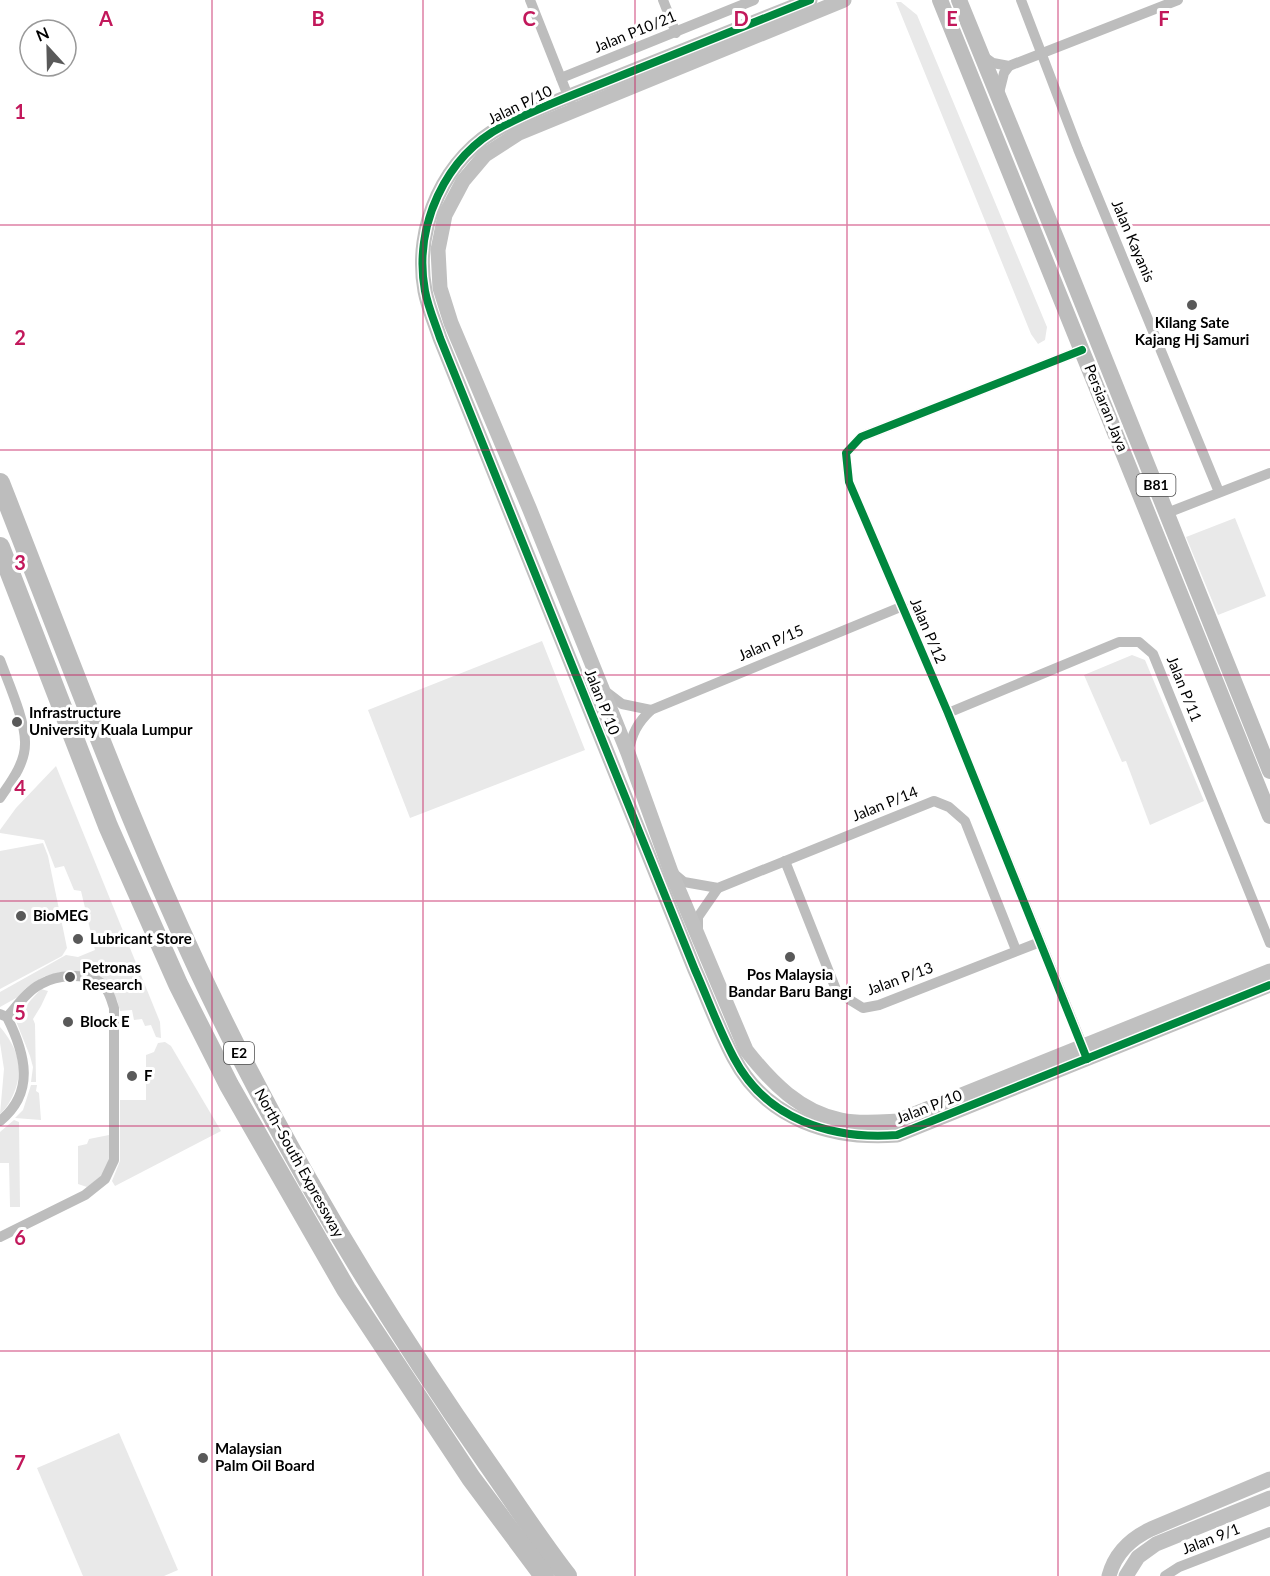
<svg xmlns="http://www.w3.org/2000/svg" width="1270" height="1576" font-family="Lato,sans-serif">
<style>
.green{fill:#e9e9e9}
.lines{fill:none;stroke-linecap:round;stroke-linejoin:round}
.street{stroke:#bdbdbd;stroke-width:10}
.secondary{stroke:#c0c0c0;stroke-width:15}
.primary{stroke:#bdbdbd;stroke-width:16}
.highway{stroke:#bdbdbd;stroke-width:20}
.cycleway-casing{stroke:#fff;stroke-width:11}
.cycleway{stroke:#00873e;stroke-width:8}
.grid{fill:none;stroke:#c2185b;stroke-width:1.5;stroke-opacity:0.55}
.poi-dot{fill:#595959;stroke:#fff;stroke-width:2}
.labels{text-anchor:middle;stroke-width:6;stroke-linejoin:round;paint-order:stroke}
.shield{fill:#fff;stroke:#4c4c4c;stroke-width:1.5}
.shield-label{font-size:14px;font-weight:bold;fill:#000}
.street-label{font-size:15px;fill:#000;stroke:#fff}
.poi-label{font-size:15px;font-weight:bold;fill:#000;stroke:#fff;text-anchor:start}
.grid-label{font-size:20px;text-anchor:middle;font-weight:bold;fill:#c2185b;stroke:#fff;stroke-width:6;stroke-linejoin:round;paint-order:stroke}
</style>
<rect width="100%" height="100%" fill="#fff"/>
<g class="green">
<polygon points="896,2 901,2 917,15 1047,327 1045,340 1038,344 1031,334"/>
<polygon points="1235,518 1266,596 1218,615 1186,537"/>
<polygon points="542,641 585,750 410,818 368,710"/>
<polygon points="1132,655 1145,660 1204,801 1150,825 1126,761 1122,762 1084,675"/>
<polygon points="56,766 160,1022 161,1038 156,1037 151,1025 145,1026 142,1019 134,1020 132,1010 120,1011 117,1000 77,971 62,972 45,976 26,988 18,997 0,1007 0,992 66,955 78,957 95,950 81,891 74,890 64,866 55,868 44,840 0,833 0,830 16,808"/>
<polygon points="43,843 48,856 67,948 62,956 0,989 0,851"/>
<polygon points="41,989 48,991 41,1006 33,1019 35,1024 36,1082 31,1082 33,1067 30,1056 16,1021 30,1001"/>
<path d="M 0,1027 C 8,1036 16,1049 18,1061 C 22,1077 13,1103 0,1114 L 4,1069 L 0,1043 Z"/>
<polygon points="165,1042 171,1046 221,1131 115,1186 112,1181 120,1161 120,1100 146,1100 146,1055 154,1052 158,1043"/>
<polygon points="31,1085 37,1085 36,1091 39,1093 41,1120 15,1118 23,1110"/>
<polygon points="14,1120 19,1122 20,1207 10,1207 9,1163 0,1163 0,1132"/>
<path d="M 109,1135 C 110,1165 111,1170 87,1187 L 78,1184 L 78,1146 L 87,1144 L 89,1139 Z"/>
<polygon points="119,1433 178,1570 164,1576 83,1576 37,1468"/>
</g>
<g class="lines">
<g class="street">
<polyline points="530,0 570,101"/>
<polyline points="663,0 676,33"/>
<polyline points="1021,0 1078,149 1219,492"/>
<polyline points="983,56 993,63 1009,66 1178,0"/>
<polyline points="561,78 754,0"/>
<polyline points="999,93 1004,73 1009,66"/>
<polyline points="1082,350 861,437 846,453 849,482 948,713 1085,1052"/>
<polyline points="1167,513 1270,473"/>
<path d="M 0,660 C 8,682 26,722 25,744 C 25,764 10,783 0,798"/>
<polyline points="605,691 622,704 651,710"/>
<polyline points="948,713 1119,642 1139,642 1153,654 1270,943"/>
<path d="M 628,753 C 632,734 637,723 651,710 L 903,606"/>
<polyline points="785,861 837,992 863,1008 879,1005 1040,942"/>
<polyline points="672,872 684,882 718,888 934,801 949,807 965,821 1016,950"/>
<polyline points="698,929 698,917 718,888"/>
<path d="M 0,1014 L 7,1017 C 25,1053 36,1092 0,1121"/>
<path d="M 0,1237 L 85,1195 L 105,1179 L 114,1160 L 114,1008 C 111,999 109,990 101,983 C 87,972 56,975 41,984 C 27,991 17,1006 7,1017"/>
<polyline points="1165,1576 1179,1567 1270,1532"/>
</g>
<g class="secondary">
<path d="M 810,0 C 747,25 684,51 620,76 C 581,92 541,106 503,126 C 445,156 413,227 425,291 C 428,307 435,323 440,338 L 695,970 C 708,999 719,1030 734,1058 C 766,1119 831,1140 897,1135 L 1270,985"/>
<path d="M 844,0 L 519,133 L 485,155 L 463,181 L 445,215 L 438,250 L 440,288 L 451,323 L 530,510 L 628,753 L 671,872 L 746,1050 C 771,1082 800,1112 841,1120 C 859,1124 879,1122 897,1121 L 1270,971"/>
<path d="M 1109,1576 C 1115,1553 1130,1539 1151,1529 L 1270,1479"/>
<polyline points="1126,1576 1138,1557 1156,1544 1270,1498"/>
</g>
<g class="primary">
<polyline points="940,0 1270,816"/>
<polyline points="959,0 1061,250 1270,771"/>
</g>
<g class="highway">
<path d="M 0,483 C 64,646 125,812 199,971 C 280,1144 379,1308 488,1464 C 514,1501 539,1540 567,1576"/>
<polyline points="0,547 108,826 178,984 229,1085 346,1289 471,1478 544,1576"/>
</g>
<g class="cycleway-casing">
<g id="cycleway">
<path d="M 810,0 C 747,25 684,51 620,76 C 581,92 541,106 503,126 C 445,156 413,227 425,291 C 428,307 435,323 440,338 L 695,970 C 708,999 719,1030 734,1058 C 766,1119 831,1140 897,1135 L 1270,985"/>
<polyline points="1082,350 861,437 846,453 849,482 948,713 1087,1059"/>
</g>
</g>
<use href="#cycleway" class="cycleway"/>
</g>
<path class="grid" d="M 212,0 L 212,1576M 423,0 L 423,1576M 635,0 L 635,1576M 847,0 L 847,1576M 1058,0 L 1058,1576M 0,225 L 1270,225M 0,450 L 1270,450M 0,675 L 1270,675M 0,901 L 1270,901M 0,1126 L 1270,1126M 0,1351 L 1270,1351"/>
<g class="poi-dot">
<circle cx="1192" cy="305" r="6"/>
<circle cx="17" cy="722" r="6"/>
<circle cx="21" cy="916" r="6"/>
<circle cx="78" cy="939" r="6"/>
<circle cx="790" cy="957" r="6"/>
<circle cx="70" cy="977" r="6"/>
<circle cx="68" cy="1022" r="6"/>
<circle cx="132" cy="1076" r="6"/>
<circle cx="203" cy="1458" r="6"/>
</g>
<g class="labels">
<g class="shield">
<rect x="1136.5" y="474" width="39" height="22" rx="4.5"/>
<rect x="224" y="1042" width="30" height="22" rx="4.5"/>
</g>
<g class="shield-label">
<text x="1156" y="490">B81</text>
<text x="239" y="1058">E2</text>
</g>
<g class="street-label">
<text transform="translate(635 32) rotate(-22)" y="5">Jalan P10/21</text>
<text transform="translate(520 105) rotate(-26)" y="5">Jalan P/10</text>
<text transform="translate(1133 241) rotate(67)" y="5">Jalan Kayanis</text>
<text transform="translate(1106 408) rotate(68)" y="5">Persiaran Jaya</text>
<text transform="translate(928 631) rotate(67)" y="5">Jalan P/12</text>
<text transform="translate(771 643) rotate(-23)" y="5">Jalan P/15</text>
<text transform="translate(1184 689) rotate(68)" y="5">Jalan P/11</text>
<text transform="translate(602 702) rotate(68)" y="5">Jalan P/10</text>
<text transform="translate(885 804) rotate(-22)" y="5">Jalan P/14</text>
<text transform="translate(900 979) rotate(-20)" y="5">Jalan P/13</text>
<text transform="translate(929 1107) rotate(-21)" y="5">Jalan P/10</text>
<text transform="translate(299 1163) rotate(61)" y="5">North–South Expressway</text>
<text transform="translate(1211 1539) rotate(-21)" y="5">Jalan 9/1</text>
</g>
<g class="poi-label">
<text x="1192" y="328" text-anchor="middle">Kilang Sate<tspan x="1192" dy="17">Kajang Hj Samuri</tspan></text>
<text x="29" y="718">Infrastructure<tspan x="29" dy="17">University Kuala Lumpur</tspan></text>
<text x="33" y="921">BioMEG</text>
<text x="90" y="944">Lubricant Store</text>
<text x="82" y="973">Petronas<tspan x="82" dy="17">Research</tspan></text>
<text x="790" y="980" text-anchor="middle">Pos Malaysia<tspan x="790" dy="17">Bandar Baru Bangi</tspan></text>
<text x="80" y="1027">Block E</text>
<text x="144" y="1081">F</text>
<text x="215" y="1454">Malaysian<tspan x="215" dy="17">Palm Oil Board</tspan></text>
</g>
</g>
<g class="grid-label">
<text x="106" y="26">A</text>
<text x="318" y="26">B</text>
<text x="529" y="26">C</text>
<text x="741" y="26">D</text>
<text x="952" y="26">E</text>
<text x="1164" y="26">F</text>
<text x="20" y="119">1</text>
<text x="20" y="345">2</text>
<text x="20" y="570">3</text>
<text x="20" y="795">4</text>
<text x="20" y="1020">5</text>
<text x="20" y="1245">6</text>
<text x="20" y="1470">7</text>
</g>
<g transform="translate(48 48) rotate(338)"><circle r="28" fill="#ffffff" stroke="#999999" stroke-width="1.5"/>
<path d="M0-4.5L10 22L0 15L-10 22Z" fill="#595959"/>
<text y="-9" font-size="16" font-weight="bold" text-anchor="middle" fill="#000000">N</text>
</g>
</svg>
